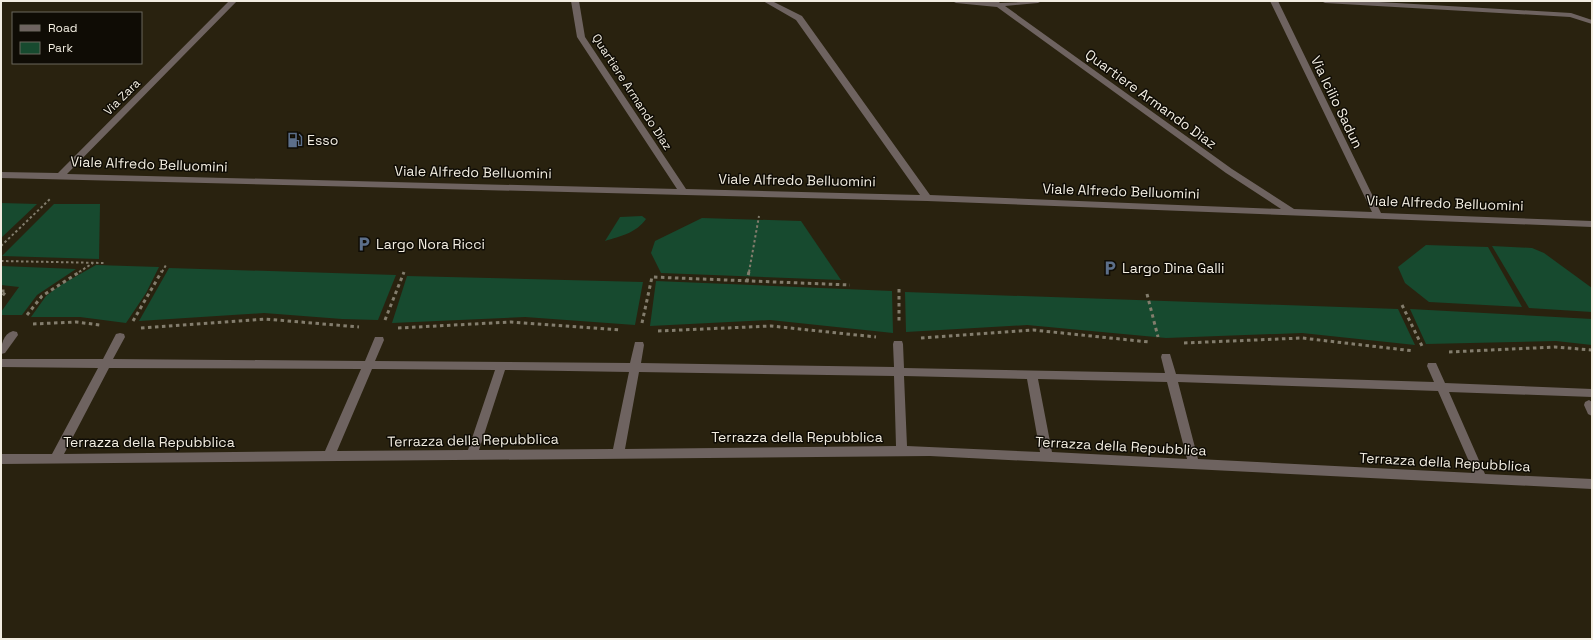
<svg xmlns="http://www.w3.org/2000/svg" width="1593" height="640" font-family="'Space Grotesk',sans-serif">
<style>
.green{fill:#174a2f}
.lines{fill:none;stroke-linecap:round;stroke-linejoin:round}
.path-far1{stroke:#837d6d;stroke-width:2;stroke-dasharray:2.5 2.5;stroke-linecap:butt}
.path{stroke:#837d6d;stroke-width:3;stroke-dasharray:3.5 3.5;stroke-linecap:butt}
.minor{fill:#6e6360;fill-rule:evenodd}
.labels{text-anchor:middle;stroke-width:3;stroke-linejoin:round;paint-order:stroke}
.far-street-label{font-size:12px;fill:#f2ede1;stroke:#0f0c05}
.street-label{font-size:14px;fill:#f2ede1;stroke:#0f0c05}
.poi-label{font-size:14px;fill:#f2ede1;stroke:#0f0c05;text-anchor:start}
</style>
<rect width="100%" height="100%" fill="#29220f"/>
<g class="green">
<polygon points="1,203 37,204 1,238"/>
<polygon points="54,204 100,204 99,259 2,256"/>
<path d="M 642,216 L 646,219 C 636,233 621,236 605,241 L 620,217 Z"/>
<polygon points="702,218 801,221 841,280 661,273 651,253 655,241"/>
<polygon points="1426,245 1488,247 1522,307 1429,302 1405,283 1398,267"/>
<polygon points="1492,246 1532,248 1544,253 1592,288 1592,312 1529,308"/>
<polygon points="96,265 159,267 146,293 126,323 80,317 31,317 46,296 59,286"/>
<polygon points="1,266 76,269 37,295 22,315 1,315 1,312 19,287 1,285"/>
<polygon points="169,268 396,275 378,320 342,319 264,313 139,321"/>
<polygon points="407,276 643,282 635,325 525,317 392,323"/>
<polygon points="656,281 892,291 893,333 770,320 650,326"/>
<polygon points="905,292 1398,309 1415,345 1302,333 1166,338 1027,325 906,332"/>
<polygon points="1410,309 1592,319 1592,345 1556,341 1426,344"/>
</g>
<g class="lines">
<g class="path-far1">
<polyline points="1,246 50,199"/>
<polyline points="1,261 104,263"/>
<polyline points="79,272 93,263"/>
<polyline points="162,272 166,265"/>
<polyline points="749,272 759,216"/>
</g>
<g class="path">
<polyline points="747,282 749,271"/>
<polyline points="899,289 899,323"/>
<polyline points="1,291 6,291 1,298"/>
<polyline points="1147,294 1158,337"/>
<polyline points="1402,305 1422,346"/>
<polyline points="27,315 42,296 81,271"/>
<polyline points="385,320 404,272"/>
<polyline points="133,321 162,271"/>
<polyline points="642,323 652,277 850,285"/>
<polyline points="33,324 76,322 100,325"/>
<polyline points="141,328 265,319 359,327"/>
<polyline points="398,328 511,322 621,330"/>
<polyline points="658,331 771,326 876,337"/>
<polyline points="921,338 1033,330 1149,342"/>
<polyline points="1184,343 1302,338 1414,351"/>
<polyline points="1449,352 1555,347 1592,350"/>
</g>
<g class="minor">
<polygon points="229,1 237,1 67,174 677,189 577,37 571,1 579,1 585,37 686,189 920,195 796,20 763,1 772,1 802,16 930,195 1281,209 1226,173 997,7 956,3 952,1 998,1 1000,3 1042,1 1038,3 1005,6 1232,169 1294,209 1372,212 1270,1 1278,1 1381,213 1592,221 1592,227 927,201 1,178 1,172 58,173"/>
<polygon points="1321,1 1362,1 1571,13 1592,20 1592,24 1570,17 1325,3"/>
<path d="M 13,331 L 17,332 L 18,335 L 5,353 L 1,354 C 1,345 3,334 13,331 Z"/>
<path d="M 120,333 L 124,334 L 125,337 L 113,359 L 365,361 L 375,337 L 383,337 L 384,340 L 375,361 L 630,363 L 635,342 L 643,342 L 644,345 L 641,363 L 894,367 L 893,344 L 894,341 L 902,341 L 903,344 L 904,368 L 1165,373 L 1161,357 L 1162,354 L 1170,354 L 1176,374 L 1434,382 L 1427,366 L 1428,363 L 1436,363 L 1445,383 L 1592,389 L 1592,397 L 1449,392 L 1485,474 L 1592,479 L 1592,489 L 930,456 L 1,464 L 1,454 L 52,454 L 98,368 L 1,367 L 1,359 L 103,359 L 116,334 ZM 109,368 L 361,369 L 325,451 L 64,454 ZM 372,369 L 495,370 L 468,450 L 337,451 ZM 505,370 L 629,372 L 613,449 L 479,450 ZM 639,372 L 894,376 L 896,446 L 625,449 ZM 904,376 L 1027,379 L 1040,452 L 907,446 ZM 1038,379 L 1167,382 L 1187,459 L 1052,452 ZM 1178,382 L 1438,391 L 1474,473 L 1198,459 Z"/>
<polygon points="1589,400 1592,402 1592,416 1588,414 1584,405 1585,402"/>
</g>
</g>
<defs>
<g id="fuel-bare" transform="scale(1.2)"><path d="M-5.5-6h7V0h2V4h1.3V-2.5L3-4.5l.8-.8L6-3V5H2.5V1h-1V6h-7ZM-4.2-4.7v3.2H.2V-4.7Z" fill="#5c6f8a" stroke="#0f0c05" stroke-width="2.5" paint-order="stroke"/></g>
<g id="parking-bare" transform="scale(1.2)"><path d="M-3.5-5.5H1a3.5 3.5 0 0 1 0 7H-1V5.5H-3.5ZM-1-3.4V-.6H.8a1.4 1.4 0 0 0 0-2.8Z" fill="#5c6f8a" stroke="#0f0c05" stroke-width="2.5" paint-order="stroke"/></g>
</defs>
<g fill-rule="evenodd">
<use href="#fuel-bare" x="295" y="140"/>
<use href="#parking-bare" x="364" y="244"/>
<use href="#parking-bare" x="1110" y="268"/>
</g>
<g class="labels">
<g class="far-street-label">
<text transform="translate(632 92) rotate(57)" y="4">Quartiere Armando Diaz</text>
<text transform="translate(122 97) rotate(-45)" y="4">Via Zara</text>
</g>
<g class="street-label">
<text transform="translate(1151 99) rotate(36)" y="5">Quartiere Armando Diaz</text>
<text transform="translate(1337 102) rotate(64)" y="5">Via Icilio Sadun</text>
<text transform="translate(149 164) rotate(2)" y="5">Viale Alfredo Belluomini</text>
<text transform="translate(473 172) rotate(1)" y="5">Viale Alfredo Belluomini</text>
<text transform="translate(797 180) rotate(1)" y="5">Viale Alfredo Belluomini</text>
<text transform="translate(1121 191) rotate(2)" y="5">Viale Alfredo Belluomini</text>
<text transform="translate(1445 203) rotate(2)" y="5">Viale Alfredo Belluomini</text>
<text x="797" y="442">Terrazza della Repubblica</text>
<text transform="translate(473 440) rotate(-1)" y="5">Terrazza della Repubblica</text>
<text x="149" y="447">Terrazza della Repubblica</text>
<text transform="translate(1121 446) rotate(3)" y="5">Terrazza della Repubblica</text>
<text transform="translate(1445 462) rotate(3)" y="5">Terrazza della Repubblica</text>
</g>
<g class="poi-label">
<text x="307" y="145">Esso</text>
<text x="376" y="249">Largo Nora Ricci</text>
<text x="1122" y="273">Largo Dina Galli</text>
</g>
</g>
<rect width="1593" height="640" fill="none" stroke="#f2ede1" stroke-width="4"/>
<rect x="12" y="12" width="130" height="52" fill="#0f0c05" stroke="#6a665d"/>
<rect x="20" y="25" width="20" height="6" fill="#6e6360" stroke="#6a665d"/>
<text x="48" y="32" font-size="12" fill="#f2ede1">Road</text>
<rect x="20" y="42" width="20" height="12" fill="#174a2f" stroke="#6a665d"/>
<text x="48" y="52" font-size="12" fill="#f2ede1">Park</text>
</svg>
